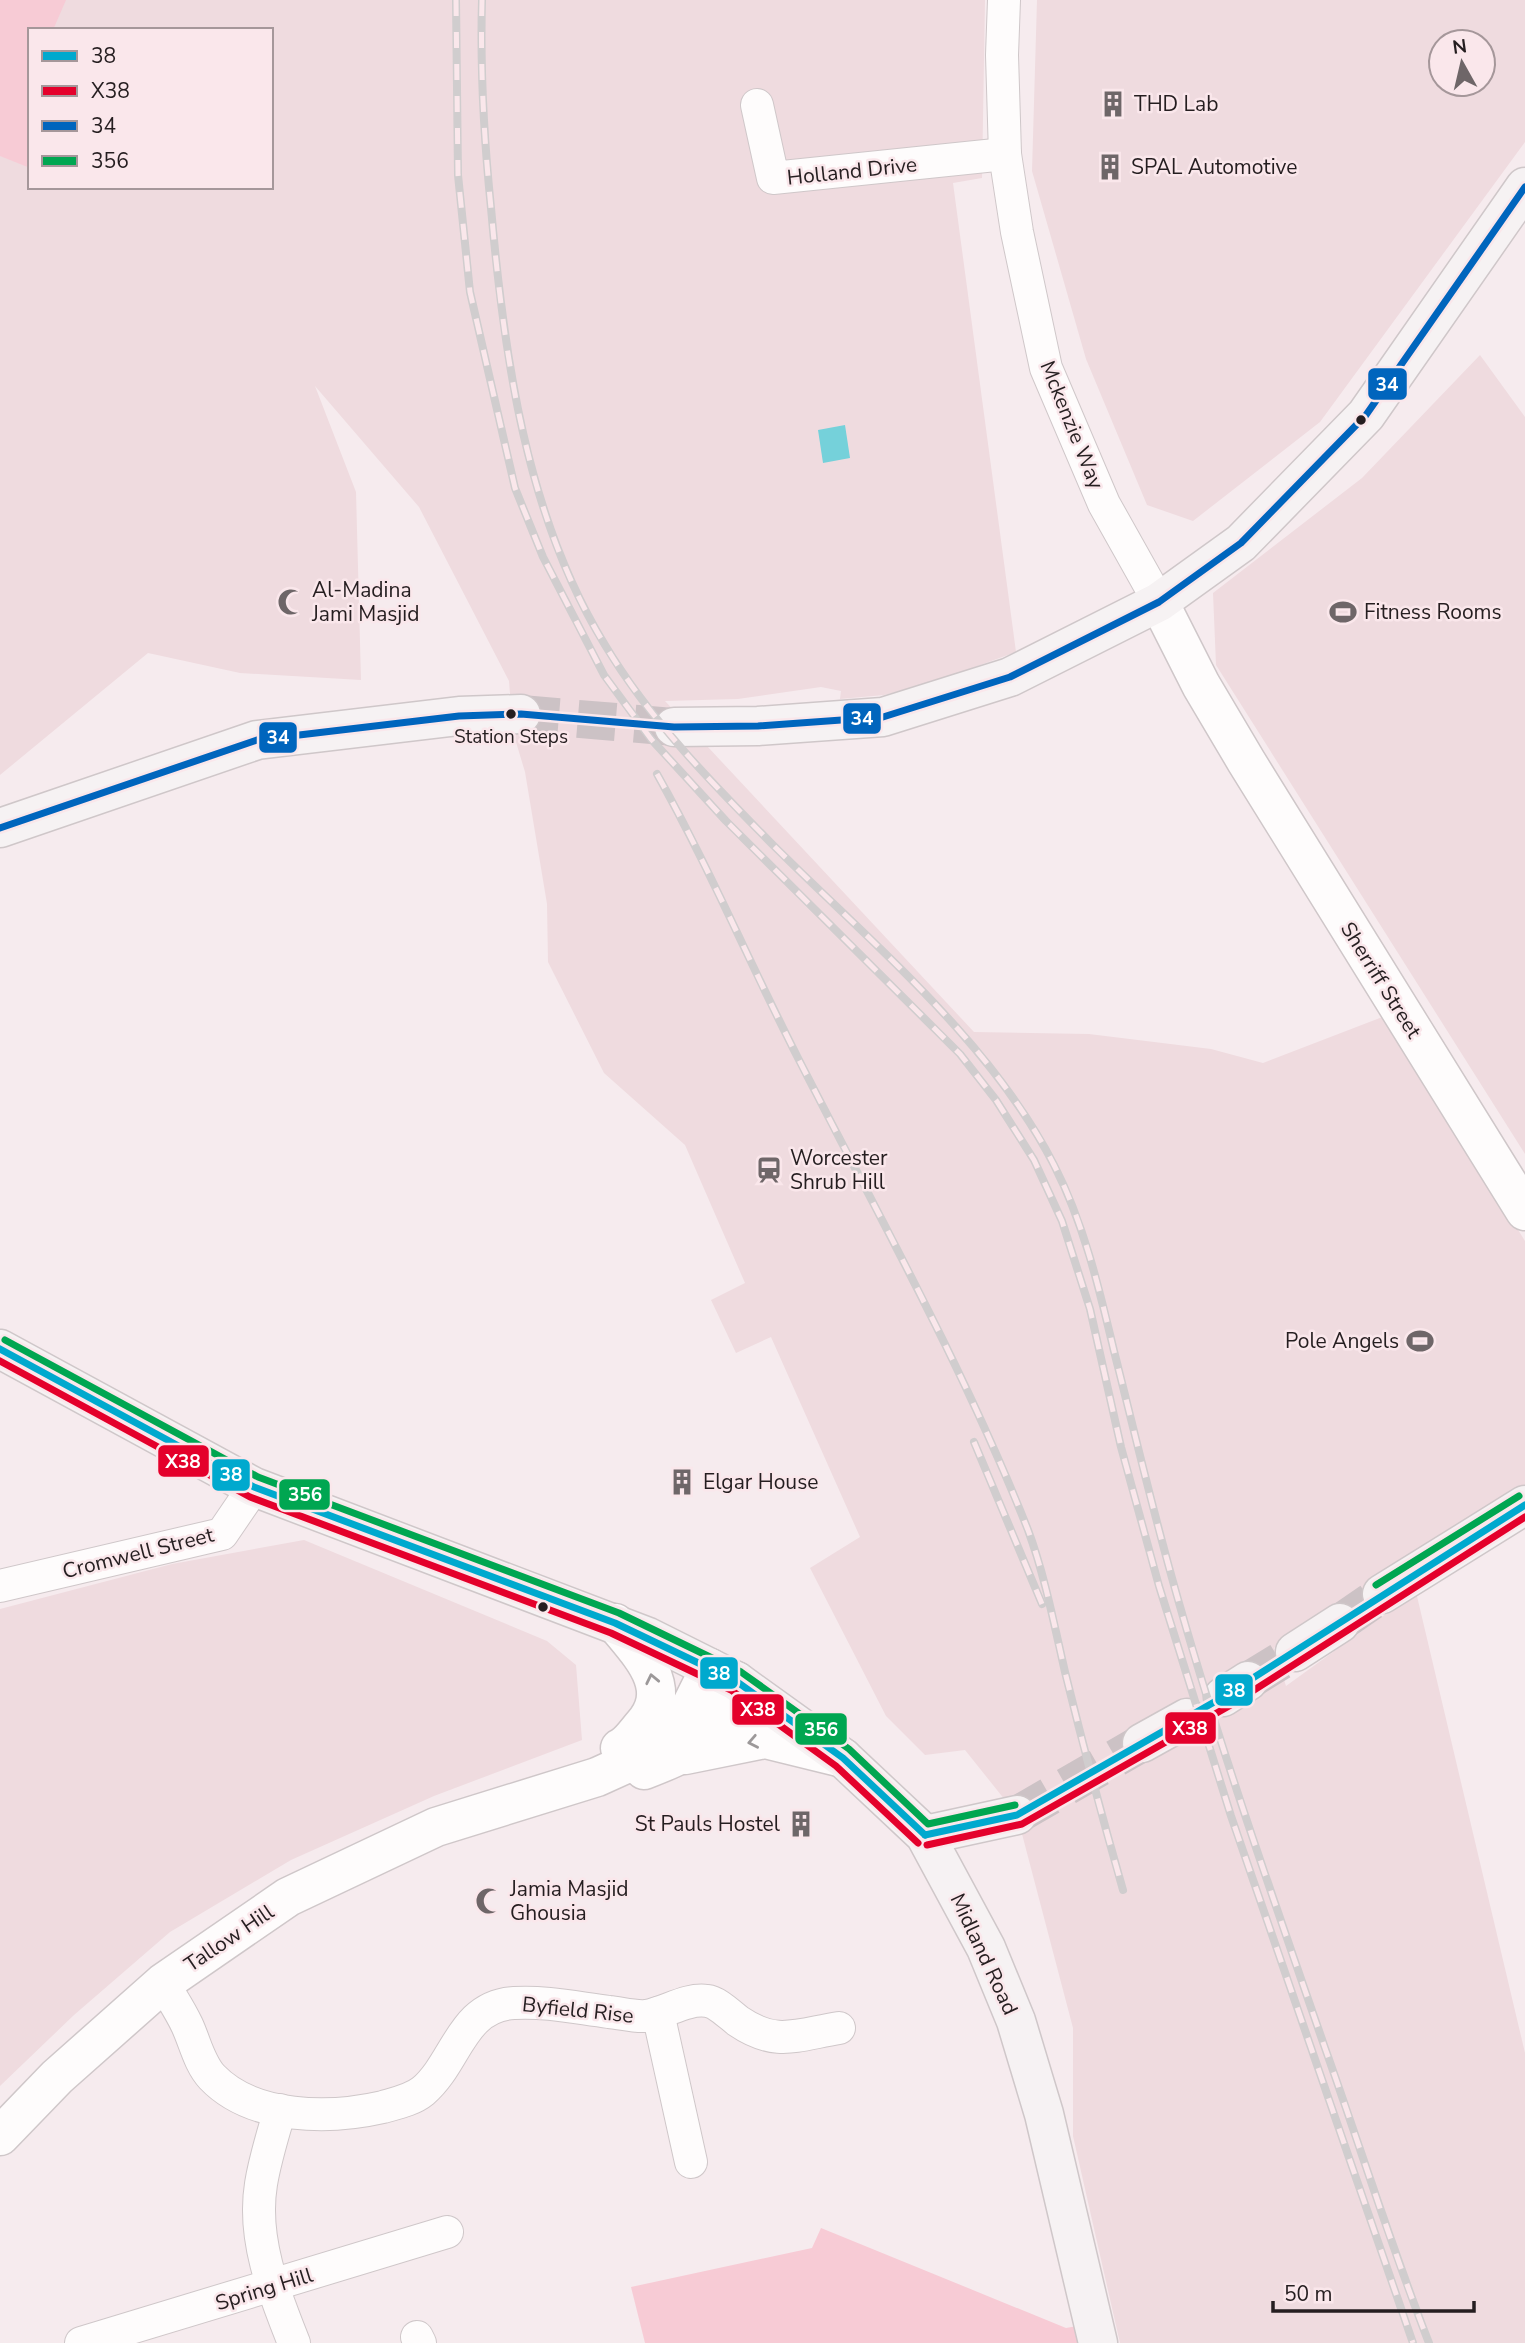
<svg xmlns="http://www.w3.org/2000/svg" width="1525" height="2343" font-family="'Nunito Sans',sans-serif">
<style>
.built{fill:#efdbdf;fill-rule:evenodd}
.green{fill:#f7cbd5}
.water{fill:#75d1da}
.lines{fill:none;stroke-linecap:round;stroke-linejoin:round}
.secondary-tunnel{stroke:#ccc2c5;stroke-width:38;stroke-dasharray:38 19;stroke-linecap:butt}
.minor-casing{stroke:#cfc7c9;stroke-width:34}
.tertiary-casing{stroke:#cfc7c9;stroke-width:41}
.secondary-casing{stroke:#cfc7c9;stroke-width:41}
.minor{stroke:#fefcfc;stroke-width:32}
.tertiary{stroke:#fefcfc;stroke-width:38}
.secondary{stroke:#f6f2f3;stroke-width:38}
.rail-casing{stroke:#d0cdce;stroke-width:8}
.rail{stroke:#fae7eb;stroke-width:5;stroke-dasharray:16;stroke-linecap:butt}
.bus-1-casing{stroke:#fae7eb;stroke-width:12}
.bus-2-casing{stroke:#fae7eb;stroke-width:12}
.bus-3-casing{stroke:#fae7eb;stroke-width:12}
.bus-4-casing{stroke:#fae7eb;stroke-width:12}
.bus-1{stroke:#00a9ce;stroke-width:7}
.bus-2{stroke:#e4002b;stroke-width:7}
.bus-3{stroke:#0065bd;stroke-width:7}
.bus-4{stroke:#00a651;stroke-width:7}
.oneway{stroke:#9c9899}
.bus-dot{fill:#251e20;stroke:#fae7eb;stroke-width:2.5}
.labels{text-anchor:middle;stroke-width:5;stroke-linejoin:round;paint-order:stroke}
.bus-label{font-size:19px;fill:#251e20;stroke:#fae7eb}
.poi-label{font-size:21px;fill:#251e20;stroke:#fae7eb;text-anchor:start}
.street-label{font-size:21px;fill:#251e20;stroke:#fae7eb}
.line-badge{stroke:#fae7eb;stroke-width:2.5}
.badge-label{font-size:19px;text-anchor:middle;font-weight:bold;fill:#fff}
</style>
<rect width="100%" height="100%" fill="#f6ebee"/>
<g class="built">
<path d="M 0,0 L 985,0 L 982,178 L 953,183 L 1016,652 L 928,684 L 884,695 L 840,699 L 841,691 L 821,687 L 738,699 L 665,701 L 974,1032 L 1089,1034 L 1211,1049 L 1263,1063 L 1385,1016 L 1525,1241 L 1525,1497 L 1274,1648 L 1286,1686 L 1416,1592 L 1525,2053 L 1525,2343 L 1120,2343 L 1073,2136 L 1073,2028 L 1017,1815 L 965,1750 L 925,1755 L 886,1716 L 810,1568 L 860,1537 L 771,1337 L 736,1353 L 711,1300 L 745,1283 L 685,1145 L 604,1073 L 548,962 L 547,904 L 525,772 L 513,732 L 509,681 L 419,507 L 315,386 L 356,492 L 361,680 L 240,673 L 148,653 L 0,775 ZM 30,30 L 271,30 L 271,187 L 30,187 Z"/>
<path d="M 1037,0 L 1525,0 L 1525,142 L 1320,422 L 1193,521 L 1147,505 L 1086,359 L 1032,171 ZM 1441,42 L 1483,42 L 1483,84 L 1441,84 Z"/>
<polygon points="1480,355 1525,417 1525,1154 1216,665 1213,593 1362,478"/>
<polygon points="304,1540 547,1641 576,1665 582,1740 434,1796 291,1860 170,1932 74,2015 0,2086 0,1609 172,1564"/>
</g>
<g class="green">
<polygon points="0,0 66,0 53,30 30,30 30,168 0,156"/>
<polygon points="821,2228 1066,2328 1077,2326 1080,2343 645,2343 631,2287 812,2248"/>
</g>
<polygon class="water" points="845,425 850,458 823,463 818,430"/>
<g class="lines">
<g class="secondary-tunnel">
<polyline points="521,714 674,727"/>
<polyline points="1340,1623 1382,1594"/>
<polyline points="1248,1681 1295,1652"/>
<polyline points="1017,1815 1142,1743"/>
</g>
<g class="minor-casing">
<g id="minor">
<polyline points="1004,0 1002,55 1005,154 1017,232 1046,368 1104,504 1159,602"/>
<polyline points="757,105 773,178 1005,154"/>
<polyline points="0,1586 222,1534 254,1487"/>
<path d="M 163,1983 C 171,1997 180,2010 187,2025 C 195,2042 199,2063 212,2077 C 253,2120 331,2119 383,2107 C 397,2103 412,2100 423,2091 C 457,2062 461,2006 514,2003 C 546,2001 577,2008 609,2012 C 620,2013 634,2017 646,2016 C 666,2013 686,1998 707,2001 C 717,2002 729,2014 738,2021 C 776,2047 796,2035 839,2028"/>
<polyline points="658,2013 691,2162"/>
<path d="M 280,2110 C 273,2134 265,2159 261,2184 C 252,2239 274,2293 294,2343"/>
<polyline points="417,2337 420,2343"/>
<polyline points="81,2343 447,2232"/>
</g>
</g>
<g class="tertiary-casing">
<g id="tertiary">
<polyline points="1159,602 1201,685 1246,761 1525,1211"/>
<path d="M 615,1623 C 639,1653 676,1687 643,1725 C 636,1733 629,1744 620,1748"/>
<polyline points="685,1755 765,1739 843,1758"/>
<path d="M 644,1770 C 704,1747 710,1739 736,1681"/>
<polyline points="0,2136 57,2077 163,1983 288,1897 436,1827 597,1777 650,1753 689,1710 710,1668"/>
</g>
</g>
<g class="secondary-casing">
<g id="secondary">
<polyline points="674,727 758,726 883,717 1010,677 1159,602 1241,543 1366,415 1525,187"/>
<polyline points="0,828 257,740 459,716 521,714"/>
<polyline points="0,1349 254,1487 648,1637 736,1681 843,1758 925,1835 986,1948 1016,2021 1044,2114 1098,2343"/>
<polyline points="1382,1594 1525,1505"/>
<polyline points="1295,1652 1340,1623"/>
<polyline points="1223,1697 1248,1681"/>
<polyline points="1142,1743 1187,1718"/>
<polyline points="925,1835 1017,1815"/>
</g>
</g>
<use href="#minor" class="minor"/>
<use href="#tertiary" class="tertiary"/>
<use href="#secondary" class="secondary"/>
<g class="rail-casing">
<g id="rail">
<polyline points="456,0 458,175 470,292 515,488 543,557 604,675 651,739 726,821 960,1054 996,1100 1034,1160 1062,1221 1090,1309 1121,1447 1159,1586 1231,1816 1413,2343"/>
<path d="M 482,0 C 480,69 484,139 491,208 C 504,356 526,516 605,645 C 650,720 711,782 772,844 C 870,942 991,1041 1054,1165 C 1084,1224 1099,1288 1114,1351 C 1133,1426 1151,1503 1172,1578 C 1216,1737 1271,1892 1325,2048 C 1360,2146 1391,2246 1429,2343"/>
<path d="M 657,774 C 709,867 750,964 798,1058 C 877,1213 964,1368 1028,1530 C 1045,1576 1054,1624 1065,1672 C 1083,1745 1102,1817 1123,1890"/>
<polyline points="974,1442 1042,1604"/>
</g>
</g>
<use href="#rail" class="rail"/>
<g class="bus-1-casing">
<g id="bus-1">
<polyline points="0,1349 254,1487 615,1623 736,1681 843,1758 925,1835"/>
<polyline points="925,1835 1017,1815 1223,1697 1525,1505"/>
</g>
</g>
<g class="bus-2-casing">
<g id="bus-2">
<polyline points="0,1361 250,1497 611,1633 731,1690 836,1766 918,1843"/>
<polyline points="927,1845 1022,1824 1229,1706 1525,1517"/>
</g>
</g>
<g class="bus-3-casing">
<polyline id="bus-3" points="0,828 257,740 459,716 521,714 674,727 758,726 883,717 1010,677 1159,602 1241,543 1366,415 1525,187"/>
</g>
<g class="bus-4-casing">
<g id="bus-4">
<polyline points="5,1340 258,1477 619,1613 741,1672 849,1749 928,1824 1015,1805"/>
<polyline points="1376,1585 1519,1496"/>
</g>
</g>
<use href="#bus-1" class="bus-1"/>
<use href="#bus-2" class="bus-2"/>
<use href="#bus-3" class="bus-3"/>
<use href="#bus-4" class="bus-4"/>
</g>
<defs><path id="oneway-chevron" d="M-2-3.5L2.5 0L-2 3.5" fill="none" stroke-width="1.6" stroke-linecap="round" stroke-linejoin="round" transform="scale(1.75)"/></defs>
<g class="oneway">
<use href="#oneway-chevron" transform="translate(652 1679) rotate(-102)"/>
<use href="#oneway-chevron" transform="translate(753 1742) rotate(169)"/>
</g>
<defs>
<g id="building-bare" transform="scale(2.1)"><path d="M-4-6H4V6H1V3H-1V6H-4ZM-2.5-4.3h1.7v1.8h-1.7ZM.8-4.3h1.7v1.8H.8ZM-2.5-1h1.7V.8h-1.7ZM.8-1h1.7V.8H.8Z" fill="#6e6668" stroke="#fae7eb" stroke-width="2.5" paint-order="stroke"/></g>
<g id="mosque-bare" transform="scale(2.1)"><path d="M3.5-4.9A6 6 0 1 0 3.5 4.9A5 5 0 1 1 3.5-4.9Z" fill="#6e6668" stroke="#fae7eb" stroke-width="2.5" paint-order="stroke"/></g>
<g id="stadium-bare" transform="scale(2.1)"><path d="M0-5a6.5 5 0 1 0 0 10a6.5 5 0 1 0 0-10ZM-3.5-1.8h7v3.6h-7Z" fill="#6e6668" stroke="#fae7eb" stroke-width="2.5" paint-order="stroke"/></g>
<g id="station-bare" transform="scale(2.1)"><path d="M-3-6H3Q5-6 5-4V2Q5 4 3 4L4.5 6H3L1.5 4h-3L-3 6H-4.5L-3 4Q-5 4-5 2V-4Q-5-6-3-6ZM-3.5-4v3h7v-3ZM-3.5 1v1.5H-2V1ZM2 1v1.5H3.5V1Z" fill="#6e6668" stroke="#fae7eb" stroke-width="2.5" paint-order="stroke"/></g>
</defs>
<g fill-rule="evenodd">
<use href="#building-bare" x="1113" y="104"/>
<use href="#building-bare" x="1110" y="167"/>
<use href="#mosque-bare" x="291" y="602"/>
<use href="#stadium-bare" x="1343" y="612"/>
<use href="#station-bare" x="769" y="1170"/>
<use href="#stadium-bare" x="1420" y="1341"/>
<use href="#building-bare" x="682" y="1482"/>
<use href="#building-bare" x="801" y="1824"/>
<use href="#mosque-bare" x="489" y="1901"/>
</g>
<g class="bus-dot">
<circle cx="1361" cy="420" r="6"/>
<circle cx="511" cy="714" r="6"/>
<circle cx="543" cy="1607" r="6"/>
</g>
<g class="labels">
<g class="bus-label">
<text x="511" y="743">Station Steps</text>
</g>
<g class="poi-label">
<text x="1134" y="111">THD Lab</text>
<text x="1131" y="174">SPAL Automotive</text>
<text x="312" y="597">Al-Madina<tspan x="312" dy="24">Jami Masjid</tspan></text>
<text x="1364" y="619">Fitness Rooms</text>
<text x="790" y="1165">Worcester<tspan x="790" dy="24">Shrub Hill</tspan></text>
<text x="1399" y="1348" text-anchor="end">Pole Angels</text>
<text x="703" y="1489">Elgar House</text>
<text x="780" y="1831" text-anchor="end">St Pauls Hostel</text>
<text x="510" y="1896">Jamia Masjid<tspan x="510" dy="24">Ghousia</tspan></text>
</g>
<g class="street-label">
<text transform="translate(852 171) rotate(-6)" y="7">Holland Drive</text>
<text transform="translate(1072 425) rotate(68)" y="7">Mckenzie Way</text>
<text transform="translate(1381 980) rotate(58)" y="7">Sherriff Street</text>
<text transform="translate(138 1553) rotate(-14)" y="7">Cromwell Street</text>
<text transform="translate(229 1938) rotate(-34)" y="7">Tallow Hill</text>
<text transform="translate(984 1954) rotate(65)" y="7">Midland Road</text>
<text transform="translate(578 2010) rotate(6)" y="7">Byfield Rise</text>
<text transform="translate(264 2289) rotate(-17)" y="7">Spring Hill</text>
</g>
</g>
<g class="line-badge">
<rect x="1367" y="367" width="41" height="34" rx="7" fill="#0065bd"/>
<rect x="842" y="702" width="40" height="33" rx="7" fill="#0065bd"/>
<rect x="258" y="721" width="40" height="33" rx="7" fill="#0065bd"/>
<rect x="157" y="1444" width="53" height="34" rx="7" fill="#e4002b"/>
<rect x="211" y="1458" width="40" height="34" rx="7" fill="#00a9ce"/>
<rect x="278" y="1478" width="53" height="33" rx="7" fill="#00a651"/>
<rect x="699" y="1656" width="40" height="34" rx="7" fill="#00a9ce"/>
<rect x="1214" y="1673" width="40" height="34" rx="7" fill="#00a9ce"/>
<rect x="731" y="1693" width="54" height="33" rx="7" fill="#e4002b"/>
<rect x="1164" y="1711" width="53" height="34" rx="7" fill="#e4002b"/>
<rect x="794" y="1712" width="54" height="34" rx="7" fill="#00a651"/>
</g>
<g class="badge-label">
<text x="1387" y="391">34</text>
<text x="862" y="725">34</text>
<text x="278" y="744">34</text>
<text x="183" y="1468">X38</text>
<text x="231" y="1481">38</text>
<text x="305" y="1501">356</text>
<text x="719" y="1680">38</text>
<text x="1234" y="1697">38</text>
<text x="758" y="1716">X38</text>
<text x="1190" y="1735">X38</text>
<text x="821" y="1736">356</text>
</g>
<rect x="28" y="28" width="245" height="161" fill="#fae7eb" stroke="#a5979a" stroke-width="2"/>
<rect x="42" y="51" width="35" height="10" fill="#00a9ce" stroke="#a5979a" stroke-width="2"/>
<text x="91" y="63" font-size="21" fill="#251e20">38</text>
<rect x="42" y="86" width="35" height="10" fill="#e4002b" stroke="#a5979a" stroke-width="2"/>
<text x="91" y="98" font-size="21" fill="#251e20">X38</text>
<rect x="42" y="121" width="35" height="10" fill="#0065bd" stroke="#a5979a" stroke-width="2"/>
<text x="91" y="133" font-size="21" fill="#251e20">34</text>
<rect x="42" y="156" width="35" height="10" fill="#00a651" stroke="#a5979a" stroke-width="2"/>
<text x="91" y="168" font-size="21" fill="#251e20">356</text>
<g transform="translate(1462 63) rotate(352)"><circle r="33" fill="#fae7eb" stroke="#a5979a" stroke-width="2"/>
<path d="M0-5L12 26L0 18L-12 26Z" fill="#6e6668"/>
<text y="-10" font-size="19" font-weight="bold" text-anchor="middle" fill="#251e20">N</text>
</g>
<path d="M1273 2301v10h201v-10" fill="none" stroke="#251e20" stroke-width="3.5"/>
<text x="1284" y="2301" font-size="21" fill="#251e20" stroke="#fae7eb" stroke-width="5" paint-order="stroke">50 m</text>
</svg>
